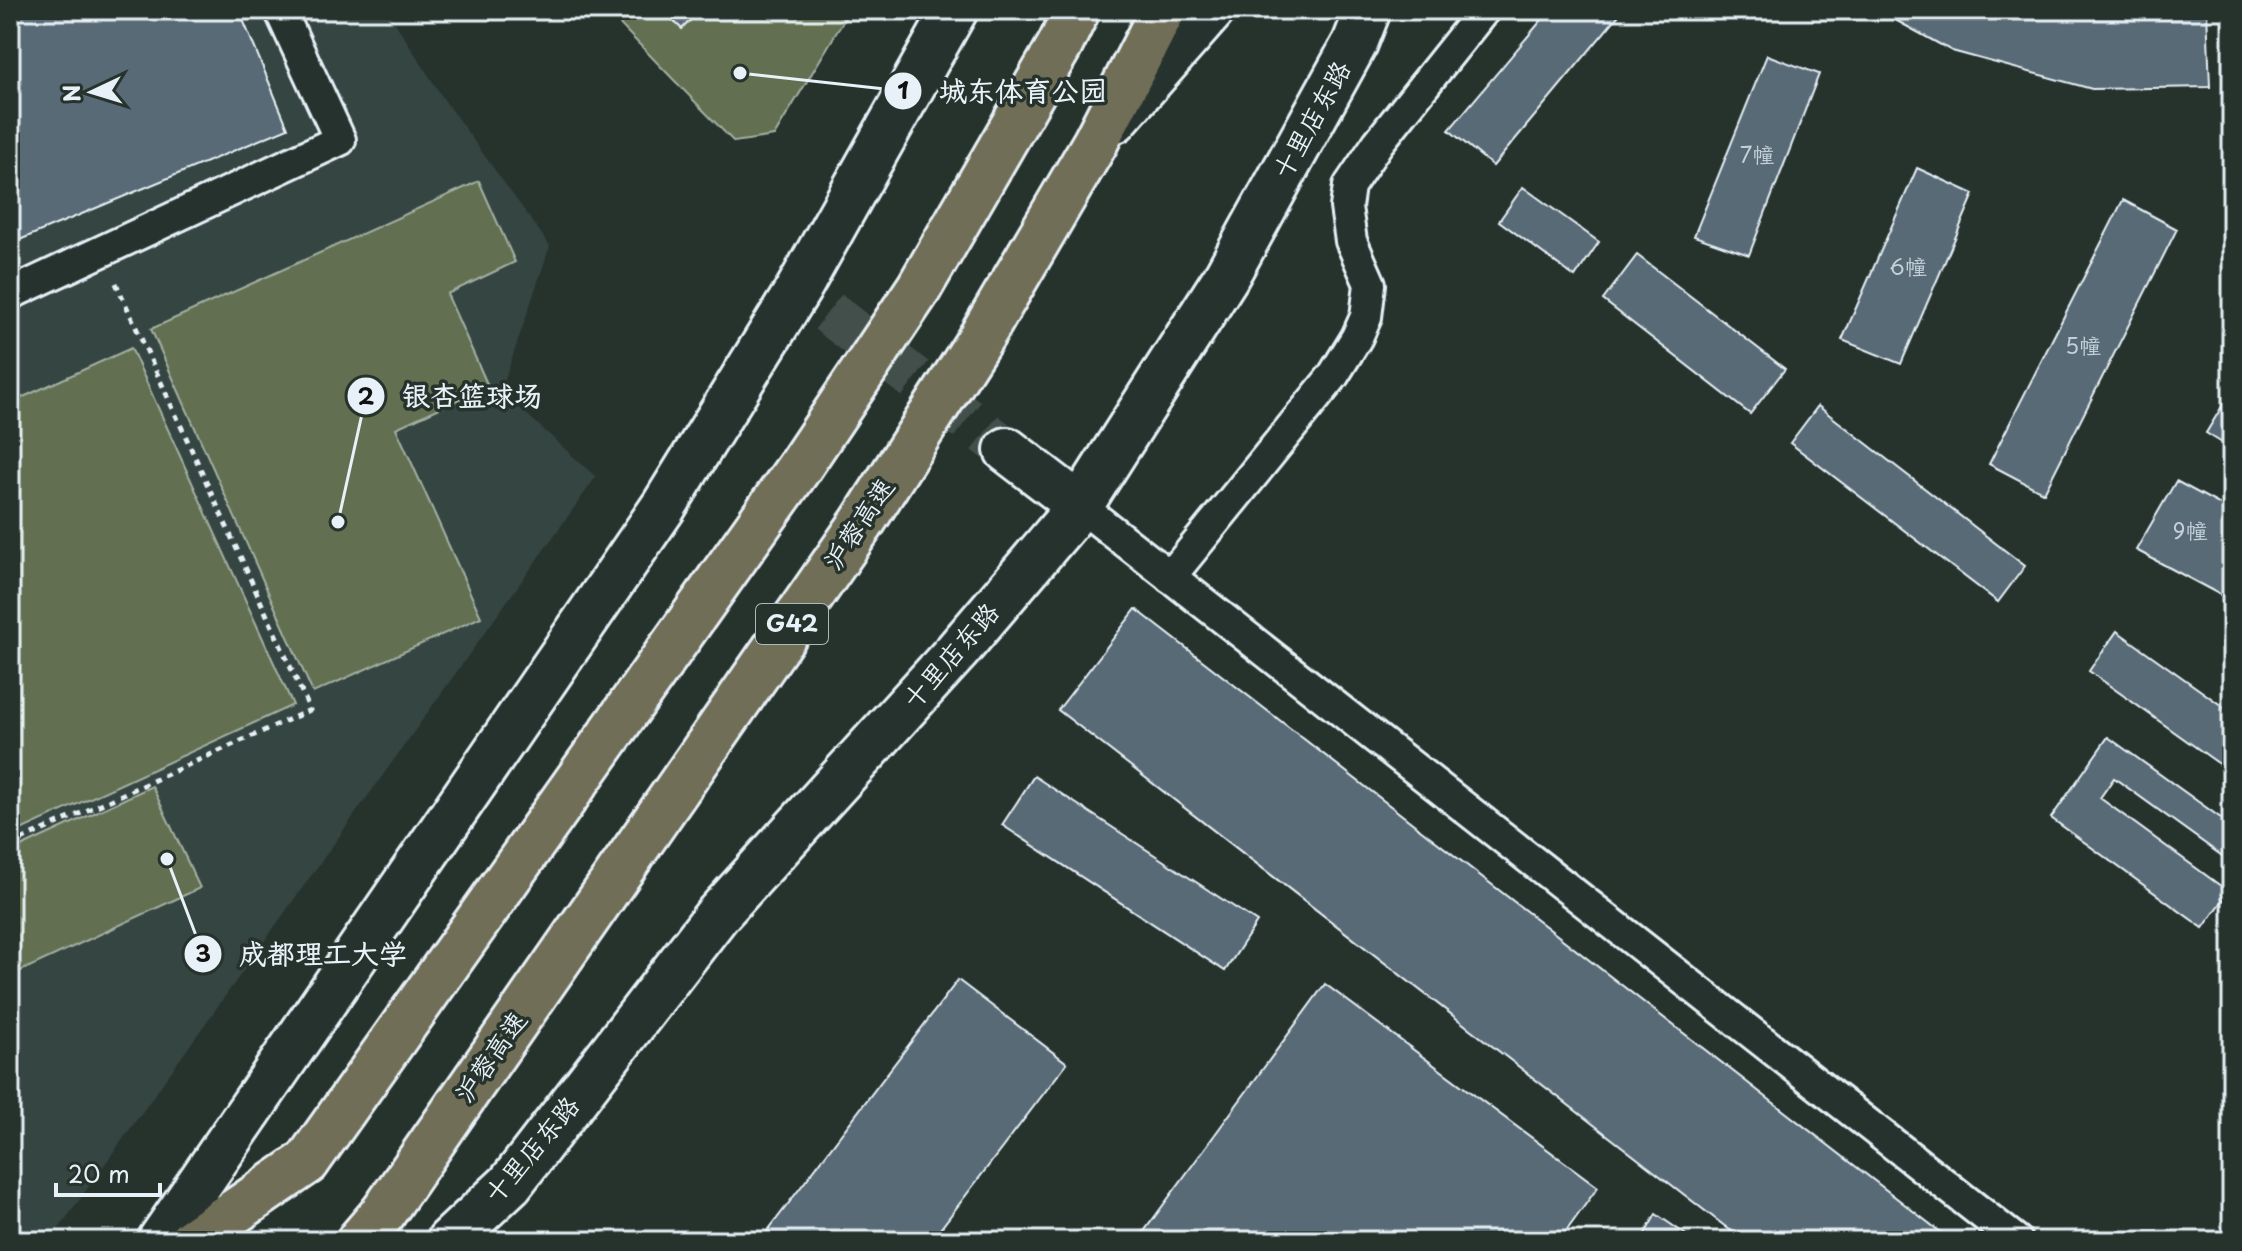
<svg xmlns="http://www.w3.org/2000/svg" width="2242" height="1251" font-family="'Playpen Sans','LXGW WenKai TC',sans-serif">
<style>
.built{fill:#354443}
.green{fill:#627051;stroke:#a5b0a4;stroke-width:2}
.building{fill:#596a76;stroke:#e8f1f8;stroke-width:2}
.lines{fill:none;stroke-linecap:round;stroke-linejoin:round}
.secondary-tunnel{stroke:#43504b;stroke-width:44;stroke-dasharray:44 22;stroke-linecap:butt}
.street-casing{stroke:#e8f1f8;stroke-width:36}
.secondary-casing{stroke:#e8f1f8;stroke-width:50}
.primary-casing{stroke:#e8f1f8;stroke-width:50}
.highway-casing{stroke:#e8f1f8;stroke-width:50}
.path{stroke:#e8f1f8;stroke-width:5;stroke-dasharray:6 6;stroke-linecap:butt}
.street{stroke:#26332d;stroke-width:30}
.secondary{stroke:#26332d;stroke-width:44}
.primary{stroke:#716e59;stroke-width:44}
.highway{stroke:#716e59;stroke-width:44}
.labels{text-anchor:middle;stroke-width:7;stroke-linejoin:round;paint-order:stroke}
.number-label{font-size:22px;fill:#c4cfd8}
.shield{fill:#26332d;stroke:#aeb8bb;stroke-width:2}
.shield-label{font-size:24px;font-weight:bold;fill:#e8f1f8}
.street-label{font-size:26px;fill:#e8f1f8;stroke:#26332d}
.leader{fill:none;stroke:#e8f1f8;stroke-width:3}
.callout-dot{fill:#e8f1f8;stroke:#26332d;stroke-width:3}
.mark-label{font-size:24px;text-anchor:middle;font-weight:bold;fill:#111}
.callout-label{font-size:28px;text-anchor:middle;font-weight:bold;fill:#e8f1f8;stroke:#26332d;stroke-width:7;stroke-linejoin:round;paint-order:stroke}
</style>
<rect width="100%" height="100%" fill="#26332d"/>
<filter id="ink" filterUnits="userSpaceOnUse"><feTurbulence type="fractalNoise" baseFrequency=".0125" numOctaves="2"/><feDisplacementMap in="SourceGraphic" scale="16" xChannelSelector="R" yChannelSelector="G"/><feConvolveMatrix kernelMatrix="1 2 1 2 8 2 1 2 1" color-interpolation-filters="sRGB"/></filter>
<g filter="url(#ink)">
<polygon class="built" points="10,10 387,10 445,101 550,246 501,391 596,477 50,1241 10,1241"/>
<g class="green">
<polygon points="606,10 850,10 774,136 734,142"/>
<polygon points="479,181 515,262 447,294 488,386 396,428 481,617 313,693 151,329"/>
<polygon points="131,348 293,705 10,835 10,403"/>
<polygon points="152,786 200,888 10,976 10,852"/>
</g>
<g class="building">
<polygon points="10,10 239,10 288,128 10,244"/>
<polygon points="662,10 700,10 682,29"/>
<polygon points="1550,10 1623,10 1493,166 1449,130"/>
<polygon points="1877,10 2207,10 2210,87 2092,89 1952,51"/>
<polygon points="1767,55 1819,74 1749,255 1694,236"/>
<polygon points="1917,168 1974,194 1901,364 1842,340"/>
<polygon points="1523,187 1599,242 1575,277 1499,221"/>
<polygon points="2123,200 2177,229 2044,493 1989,464"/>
<polygon points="1637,255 1785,369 1750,414 1603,300"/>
<polygon points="2232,390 2232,449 2206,433"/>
<polygon points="1818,406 2025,566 1998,602 1790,443"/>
<polygon points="2176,481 2232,511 2232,601 2136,550"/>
<polygon points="1136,609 1952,1241 1744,1241 1058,710"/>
<polygon points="2117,631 2232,713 2232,773 2089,671"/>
<polygon points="2108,737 2232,826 2232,863 2114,778 2100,798 2229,892 2203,928 2051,818"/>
<polygon points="1034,776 1257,922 1225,971 1002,825"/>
<polygon points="958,980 1067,1063 931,1241 760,1241"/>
<polygon points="1325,984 1598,1187 1559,1241 1137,1241"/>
<polygon points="1656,1214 1695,1241 1641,1241"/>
</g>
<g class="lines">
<polyline class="secondary-tunnel" points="828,312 1007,450"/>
<g class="street-casing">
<g id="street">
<polyline points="10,294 340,140 280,10"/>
<polyline points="1080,506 2017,1241"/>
<polyline points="1170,577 1333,376 1357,337 1366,317 1370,284 1351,241 1346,207 1349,186 1378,143 1484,10"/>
</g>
</g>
<g class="secondary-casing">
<g id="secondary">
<polyline points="1115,120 1212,10"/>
<polyline points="1007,450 1080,506"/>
<polyline points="160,1241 664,506 799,288 955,10"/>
<polyline points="449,1241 510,1184 717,915 957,651 1080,506 1226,277 1355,43 1368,10"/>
</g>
</g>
<g class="primary-casing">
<g id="primary">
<polyline points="192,1241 307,1162"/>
<polyline points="359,1241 383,1213"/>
</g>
</g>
<g class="highway-casing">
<g id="highway">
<polyline points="307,1162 798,469 919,288 1060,45 1077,10"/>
<polyline points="383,1213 862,523 983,334 1095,143 1163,10"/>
</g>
</g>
<polyline class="path" points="10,845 310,710 115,281"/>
<use href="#street" class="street"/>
<use href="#secondary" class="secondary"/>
<use href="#primary" class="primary"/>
<use href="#highway" class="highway"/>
</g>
</g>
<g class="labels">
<g class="number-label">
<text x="1757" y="163">7幢</text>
<text x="1908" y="275">6幢</text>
<text x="2083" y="354">5幢</text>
<text x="2190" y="539">9幢</text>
</g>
<rect class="shield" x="756" y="604" width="72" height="40" rx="6"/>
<g class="shield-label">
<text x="792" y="632">G42</text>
</g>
<g class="street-label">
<text transform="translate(1312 120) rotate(-61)" y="9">十里店东路</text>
<text transform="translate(859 524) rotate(-56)" y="9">沪蓉高速</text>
<text transform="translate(951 656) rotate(-49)" y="9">十里店东路</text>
<text transform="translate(491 1057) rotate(-55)" y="9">沪蓉高速</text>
<text transform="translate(532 1150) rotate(-50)" y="9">十里店东路</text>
</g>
</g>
<path class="leader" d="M740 73L903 91M338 522L366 396M167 859L203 954"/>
<g class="callout-dot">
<circle cx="740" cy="73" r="8"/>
<circle cx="338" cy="522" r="8"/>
<circle cx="167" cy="859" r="8"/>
<circle cx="903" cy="91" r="20"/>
<circle cx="366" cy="396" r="20"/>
<circle cx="203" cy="954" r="20"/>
</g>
<g class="mark-label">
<text x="903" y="99">1</text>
<text x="366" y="405">2</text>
<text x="203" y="962">3</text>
</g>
<g class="callout-label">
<text x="1023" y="101">城东体育公园</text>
<text x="472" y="406">银杏篮球场</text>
<text x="323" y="964">成都理工大学</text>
</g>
<rect width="2242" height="1251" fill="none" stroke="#26332d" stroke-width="40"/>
<rect x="20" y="20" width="2202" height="1211" fill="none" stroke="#e8f1f8" stroke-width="3" filter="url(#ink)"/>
<g transform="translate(92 92) rotate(266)" stroke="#26332d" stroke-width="6" paint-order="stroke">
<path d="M0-6L14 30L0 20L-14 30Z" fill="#e8f1f8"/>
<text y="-12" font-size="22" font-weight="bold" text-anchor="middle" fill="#e8f1f8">N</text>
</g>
<path d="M56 1183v12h104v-12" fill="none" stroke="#e8f1f8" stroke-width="4"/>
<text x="68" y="1183" font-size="24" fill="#e8f1f8" stroke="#26332d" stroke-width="6" paint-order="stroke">20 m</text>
</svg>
